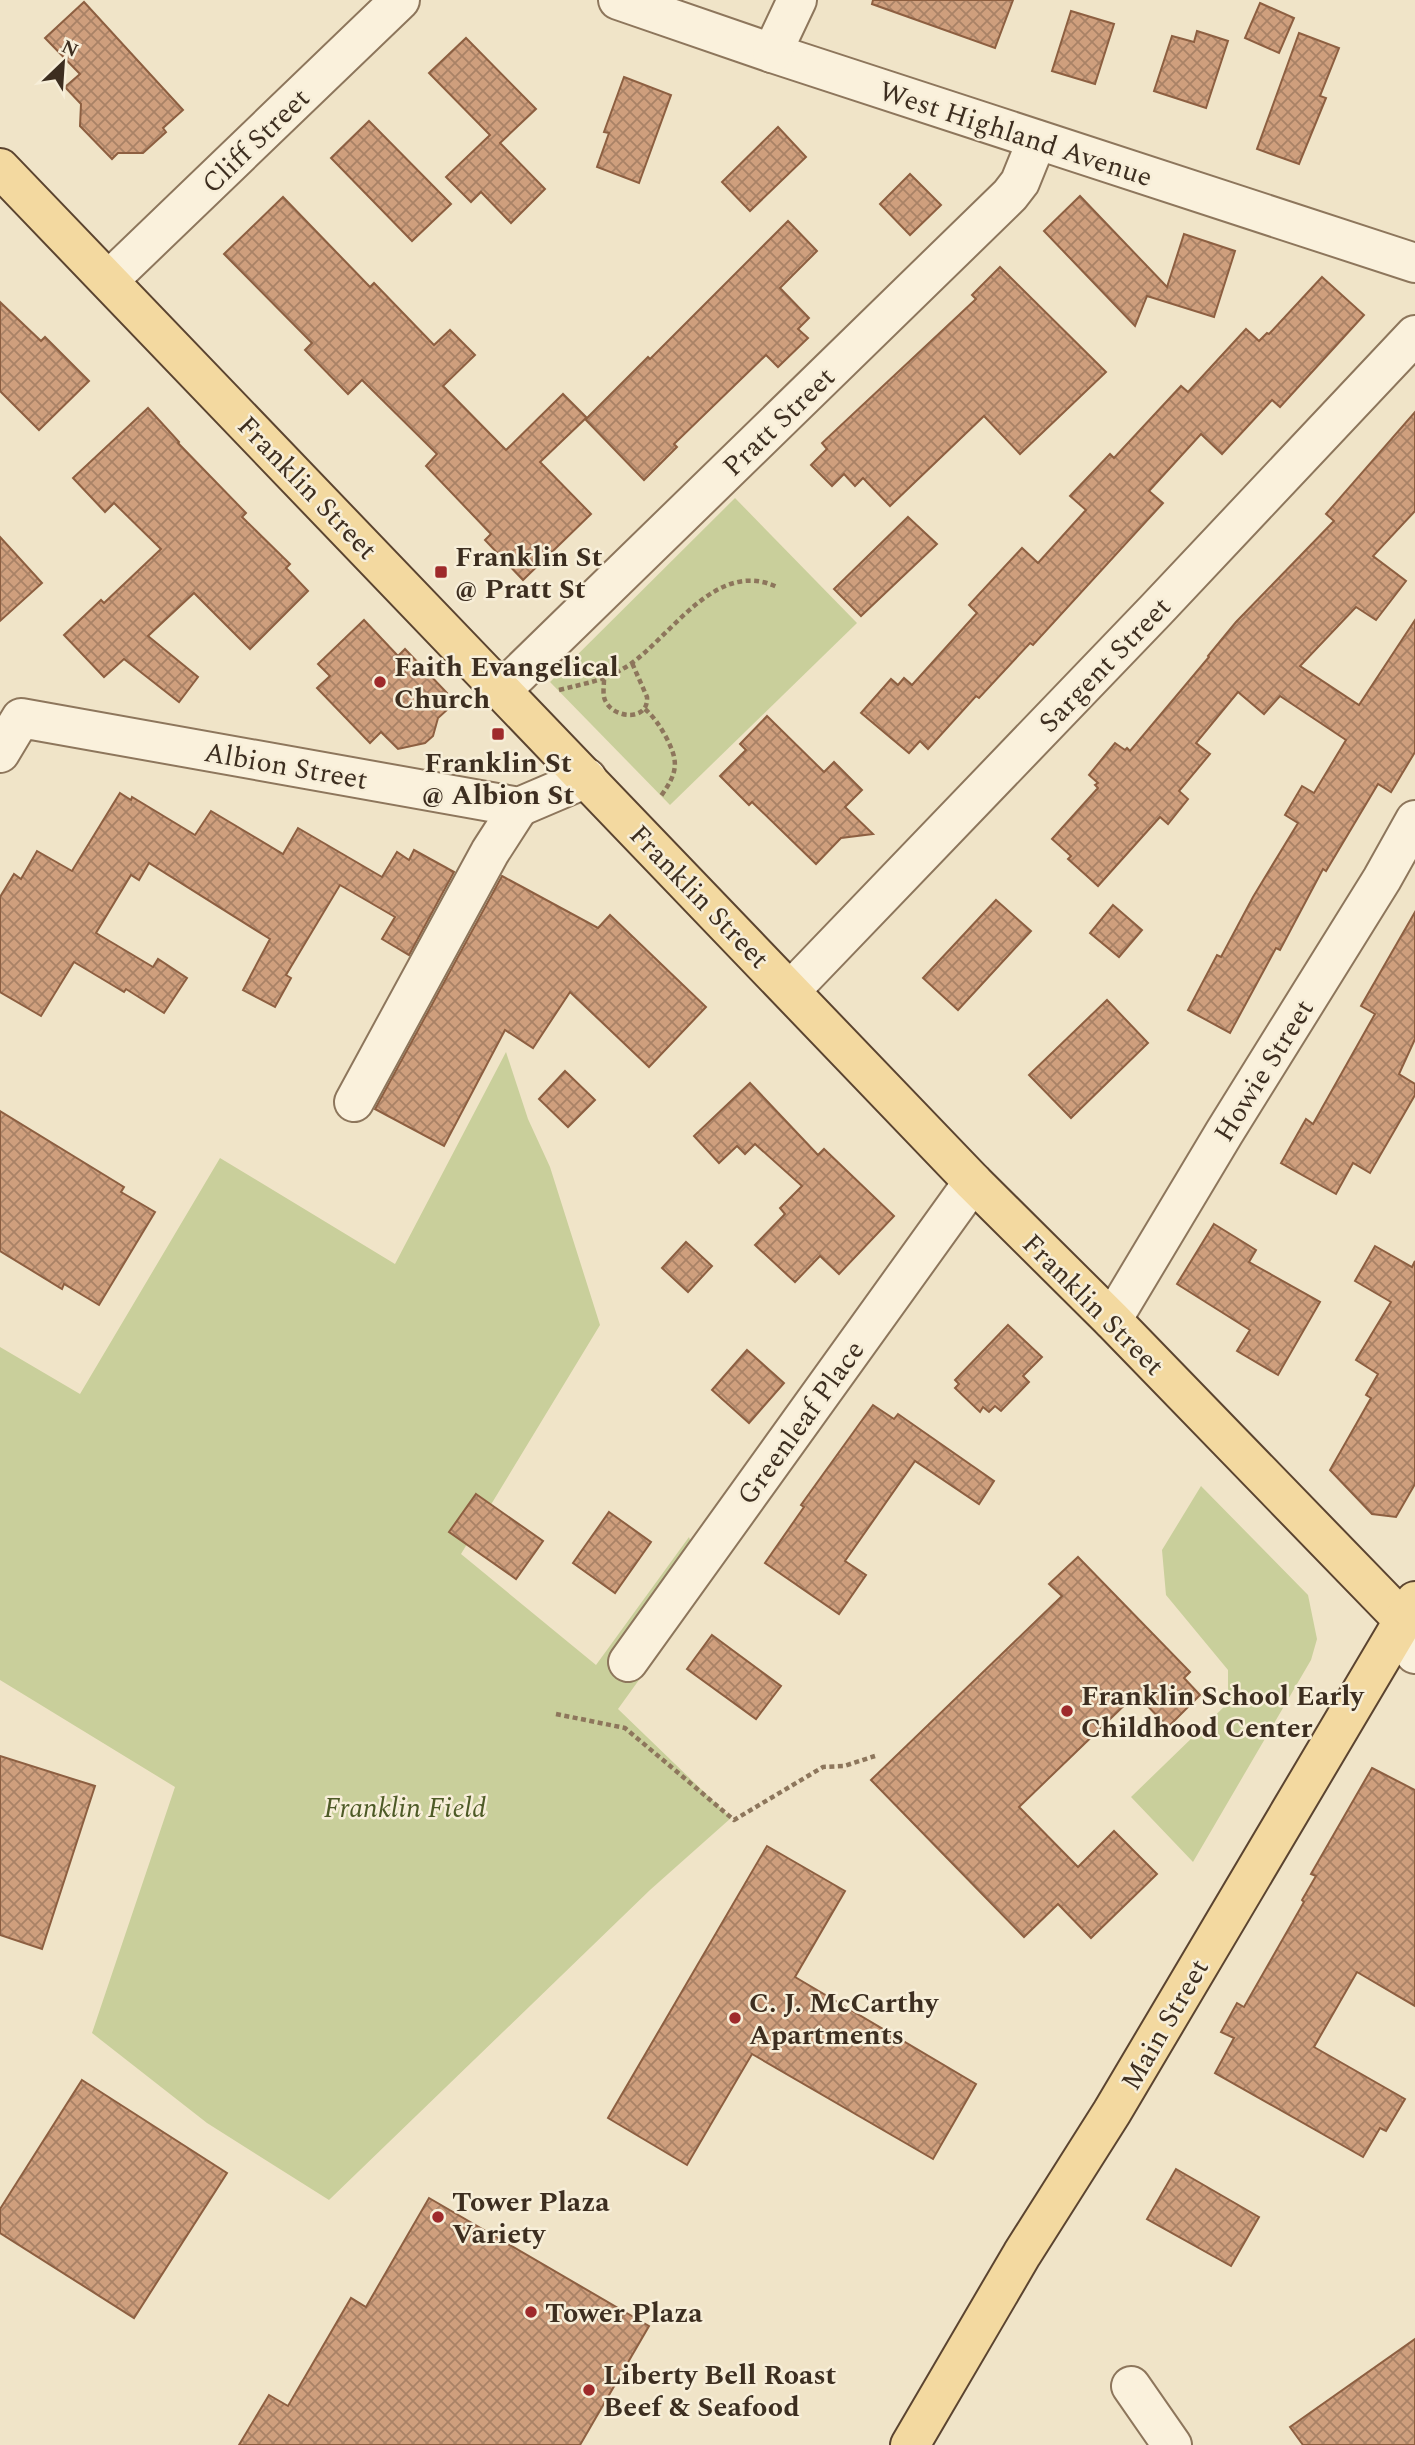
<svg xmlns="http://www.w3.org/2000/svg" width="1415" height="2445" font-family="Spectral,serif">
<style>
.park{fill:#c9cf9b}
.building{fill:url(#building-cross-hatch);stroke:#8d5f41;stroke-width:2}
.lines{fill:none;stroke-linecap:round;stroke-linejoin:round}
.minor-casing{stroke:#8d765c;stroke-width:42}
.major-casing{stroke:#5b4430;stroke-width:42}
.path{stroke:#8d765c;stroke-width:4.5;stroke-dasharray:5 3.5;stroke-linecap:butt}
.minor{stroke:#faf1dc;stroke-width:38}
.major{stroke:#f3d9a0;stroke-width:38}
.poi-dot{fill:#9e2a2b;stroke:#f7eed8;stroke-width:2.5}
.labels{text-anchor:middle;stroke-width:5;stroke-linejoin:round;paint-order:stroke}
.street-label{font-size:28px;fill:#3d2e20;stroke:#f7eed8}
.poi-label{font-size:28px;font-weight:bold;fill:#3d2e20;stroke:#f7eed8;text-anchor:start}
.park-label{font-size:28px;font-style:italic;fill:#4d5a26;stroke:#f7eed8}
</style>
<defs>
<pattern id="building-cross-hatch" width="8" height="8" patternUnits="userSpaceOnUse" patternTransform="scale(1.75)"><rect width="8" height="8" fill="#cf9f7d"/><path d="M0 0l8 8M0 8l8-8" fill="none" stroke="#a98266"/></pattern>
</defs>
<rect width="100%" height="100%" fill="#f0e4c8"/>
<g class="park">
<polygon points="735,498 857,623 670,805 550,682"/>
<polygon points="506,1052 528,1119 550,1167 600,1325 461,1554 596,1665 689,1537 706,1587 618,1709 731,1818 650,1890 329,2200 207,2123 92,2033 175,1787 0,1680 0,1347 80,1394 220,1158 395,1264"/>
<polygon points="1201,1486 1308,1595 1317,1639 1311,1660 1193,1862 1131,1797 1228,1703 1228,1670 1166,1595 1162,1550"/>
</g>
<g class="building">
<polygon points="873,0 1013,0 995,48 872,4"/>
<polygon points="84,2 183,110 163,128 166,132 143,153 118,153 112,159 80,126 81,104 65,87 80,74 45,38"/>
<polygon points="1260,3 1294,18 1279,53 1245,38"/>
<polygon points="1071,11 1114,24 1095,84 1052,71"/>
<polygon points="1197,31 1228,41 1206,108 1154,91 1172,36 1194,42"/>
<polygon points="1299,33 1339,48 1320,96 1326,98 1299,164 1257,149"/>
<polygon points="466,38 536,109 500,143 545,189 511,223 481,192 471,202 446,177 490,135 429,73"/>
<polygon points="624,77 671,95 639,183 597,167 609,133 604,132"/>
<polygon points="369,121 451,204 412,241 331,158"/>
<polygon points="778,127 806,157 750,211 722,182"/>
<polygon points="910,174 941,205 910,235 880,204"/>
<polygon points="1080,196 1167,287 1184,234 1235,251 1214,317 1147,296 1135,326 1044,231"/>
<polygon points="283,197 370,287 374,283 434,345 450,330 475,355 443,386 506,450 563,394 587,418 648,357 650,359 788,221 817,251 780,288 809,318 798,329 808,338 778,367 766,355 674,444 677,447 644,480 585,419 540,462 591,514 523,580 485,540 491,534 426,466 437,454 362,380 348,394 305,350 312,343 224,254"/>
<polygon points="1000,267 1106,372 1020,454 984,416 890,506 863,478 855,486 844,474 832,486 811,465 827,449 822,443 976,299 972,295"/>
<polygon points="1322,277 1364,315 1280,407 1272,400 1222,454 1201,434 1149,491 1163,503 1033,645 1030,643 979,698 976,696 928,749 920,741 909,753 861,713 891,679 898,685 904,678 912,685 977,613 969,605 1022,548 1038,563 1086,510 1070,496 1110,454 1114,458 1181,386 1188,392 1246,329 1259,341 1267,333 1269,334"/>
<polygon points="0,302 41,341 45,337 89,381 39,430 0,391"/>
<polygon points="148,408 179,442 178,443 246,513 242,517 290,564 286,568 308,591 250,649 194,593 148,636 198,677 179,702 124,659 104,677 64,635 101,600 104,603 161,549 114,503 105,512 73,478"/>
<polygon points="1415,412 1415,511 1373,556 1406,581 1376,620 1356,607 1300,666 1359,705 1415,620 1415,752 1391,792 1378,784 1326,871 1323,869 1280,950 1276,948 1230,1033 1188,1010 1217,955 1221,957 1253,897 1298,823 1285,815 1302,786 1314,793 1346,740 1280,696 1264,714 1238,692 1196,743 1210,754 1179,791 1188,799 1168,824 1160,817 1098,886 1068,859 1071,856 1052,839 1098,788 1095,785 1098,783 1089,775 1115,743 1125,750 1127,748 1130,751 1209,657 1208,656 1236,622 1334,521 1326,514"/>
<polygon points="908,517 937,544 861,616 834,589"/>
<polygon points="0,537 42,583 0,621"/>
<polygon points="364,620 398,656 405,649 447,693 440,700 448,709 438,718 433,736 425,743 398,749 381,732 370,743 317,688 330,676 318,664"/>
<polygon points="767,716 824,772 834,762 862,790 845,807 873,834 841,838 816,864 752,802 749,805 720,776 746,750 740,744"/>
<polygon points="120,793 131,800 132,797 195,835 211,811 283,854 298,828 382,877 397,852 409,860 414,850 454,872 409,955 382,939 395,917 340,885 286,975 291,978 275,1007 243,990 270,939 149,863 139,880 131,875 96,933 153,967 158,959 187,978 164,1013 126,989 124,992 74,962 41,1016 0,992 0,897 14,874 21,879 37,851 72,871"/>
<polygon points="502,876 598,928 610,915 706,1007 649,1067 570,992 533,1048 505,1030 444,1146 375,1109"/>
<polygon points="996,900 1031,931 958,1010 923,978"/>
<polygon points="1113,905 1142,930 1119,957 1090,933"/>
<polygon points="1415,912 1415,1039 1399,1074 1415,1084 1415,1095 1370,1173 1353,1163 1336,1194 1281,1163 1306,1119 1313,1124 1375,1014 1361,1006"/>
<polygon points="1107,1000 1148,1043 1071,1118 1029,1075"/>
<polygon points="565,1071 595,1100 568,1127 539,1099"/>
<polygon points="750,1083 818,1155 824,1149 894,1216 839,1274 820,1256 795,1282 755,1245 785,1214 780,1208 802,1186 755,1144 745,1154 737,1146 719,1163 694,1136"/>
<polygon points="0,1111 124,1187 121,1192 155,1212 99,1305 64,1284 62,1289 0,1251"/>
<polygon points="1214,1224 1256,1250 1249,1262 1320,1302 1278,1375 1237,1351 1250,1330 1177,1284"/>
<polygon points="686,1242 712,1266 688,1292 662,1268"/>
<polygon points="1375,1246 1412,1267 1415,1261 1415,1484 1396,1517 1372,1514 1330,1470 1371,1398 1366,1395 1378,1374 1356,1360 1391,1302 1355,1281"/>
<polygon points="1008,1325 1042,1357 1023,1376 1029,1382 1001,1411 995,1406 989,1412 983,1407 980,1412 955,1388 959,1384 955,1380"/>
<polygon points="747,1350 784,1383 749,1423 712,1390"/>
<polygon points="873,1405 894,1419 898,1414 994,1481 979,1504 915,1461 845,1561 866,1575 839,1614 765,1563 804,1507 801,1505"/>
<polygon points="476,1494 543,1541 516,1579 449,1532"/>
<polygon points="609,1512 651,1542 615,1593 573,1563"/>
<polygon points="1078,1557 1190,1672 1184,1678 1200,1695 1168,1727 1136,1694 1019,1807 1078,1867 1114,1831 1157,1874 1091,1938 1058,1904 1024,1937 871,1780 1062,1596 1049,1584"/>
<polygon points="712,1635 781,1686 756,1719 687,1669"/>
<polygon points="0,1756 95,1786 42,1949 0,1935"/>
<polygon points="1372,1768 1415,1790 1415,2006 1357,1972 1314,2047 1405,2099 1386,2131 1380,2128 1363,2157 1215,2073 1234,2038 1221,2032 1237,2003 1244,2007 1304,1902 1302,1900 1316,1876 1311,1874"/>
<polygon points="767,1846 845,1891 795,1977 976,2084 933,2159 752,2054 687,2165 608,2118"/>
<polygon points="82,2080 227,2173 134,2318 0,2233 0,2209"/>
<polygon points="1176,2169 1259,2217 1231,2266 1147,2219"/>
<polygon points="429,2198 649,2326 580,2445 239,2445 269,2395 288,2406 351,2298 366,2307"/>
<polygon points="1415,2339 1415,2445 1303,2445 1290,2427"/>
</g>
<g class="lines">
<g class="minor-casing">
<g id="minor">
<polyline points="618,0 772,53 1415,263"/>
<polyline points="772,53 797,0"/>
<polyline points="109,280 400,0"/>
<polyline points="502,690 1010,195 1020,182 1037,140"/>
<polyline points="0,753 21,718 519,807 587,778"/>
<polyline points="791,990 1156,610 1415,335"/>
<polyline points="354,1102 490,852 519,807"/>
<polyline points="1112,1320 1224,1133 1382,879 1415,820"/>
<polyline points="1404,1621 1415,1654"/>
<polyline points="628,1662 973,1182"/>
<polyline points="1131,2386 1172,2445"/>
</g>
</g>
<g class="major-casing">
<g id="major">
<polyline points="0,168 973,1182 1112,1320 1404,1621"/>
<polyline points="910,2445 1022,2254 1112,2112 1415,1601"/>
</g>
</g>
<g class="path">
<path d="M 604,680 C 604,687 602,696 606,702 C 615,719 649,721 647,697 L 632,663"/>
<path d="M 559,690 C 586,683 605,681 629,665 C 672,636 716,558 777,587"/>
<path d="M 645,709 C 654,717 660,726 666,737 C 679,762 678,772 661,796"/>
<polyline points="556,1714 625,1728 734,1820 823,1767 844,1766 875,1756"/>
</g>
<use href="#minor" class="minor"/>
<use href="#major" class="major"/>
</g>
<g class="poi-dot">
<rect x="434" y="565" width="14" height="14" rx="3.5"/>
<circle cx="380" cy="682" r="7"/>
<rect x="491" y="727" width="14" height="14" rx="3.5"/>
<circle cx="1067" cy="1711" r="7"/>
<circle cx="735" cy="2018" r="7"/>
<circle cx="438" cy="2217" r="7"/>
<circle cx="531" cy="2312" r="7"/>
<circle cx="589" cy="2390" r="7"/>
</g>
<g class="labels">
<g class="street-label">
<text transform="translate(1016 133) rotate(18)" y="10">West Highland Avenue</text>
<text transform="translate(255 140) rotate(-44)" y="10">Cliff Street</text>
<text transform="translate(778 421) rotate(-44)" y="10">Pratt Street</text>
<text transform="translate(308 487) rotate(46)" y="10">Franklin Street</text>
<text transform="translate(1104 664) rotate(-46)" y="10">Sargent Street</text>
<text transform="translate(286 765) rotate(10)" y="10">Albion Street</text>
<text transform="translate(700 896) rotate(46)" y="10">Franklin Street</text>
<text transform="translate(1263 1070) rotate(-58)" y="10">Howie Street</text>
<text transform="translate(1094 1304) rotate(45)" y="10">Franklin Street</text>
<text transform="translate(800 1422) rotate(-54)" y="10">Greenleaf Place</text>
<text transform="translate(1164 2024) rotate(-60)" y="10">Main Street</text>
</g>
<g class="poi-label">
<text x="455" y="566">Franklin St<tspan x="455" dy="32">@ Pratt St</tspan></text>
<text x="394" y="676">Faith Evangelical<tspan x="394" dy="32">Church</tspan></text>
<text x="498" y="772" text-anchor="middle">Franklin St<tspan x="498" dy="32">@ Albion St</tspan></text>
<text x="1081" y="1705">Franklin School Early<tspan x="1081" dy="32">Childhood Center</tspan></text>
<text x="749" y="2012">C. J. McCarthy<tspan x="749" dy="32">Apartments</tspan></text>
<text x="452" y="2211">Tower Plaza<tspan x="452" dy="32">Variety</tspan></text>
<text x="545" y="2322">Tower Plaza</text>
<text x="603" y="2384">Liberty Bell Roast<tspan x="603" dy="32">Beef &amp; Seafood</tspan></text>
</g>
<g class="park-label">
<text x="405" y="1817">Franklin Field</text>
</g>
</g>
<g transform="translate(63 63) rotate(25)" stroke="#f7eed8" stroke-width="5" paint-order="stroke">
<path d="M0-5L12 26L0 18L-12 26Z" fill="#3d2e20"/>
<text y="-10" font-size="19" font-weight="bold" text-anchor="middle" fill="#3d2e20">N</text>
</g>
</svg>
